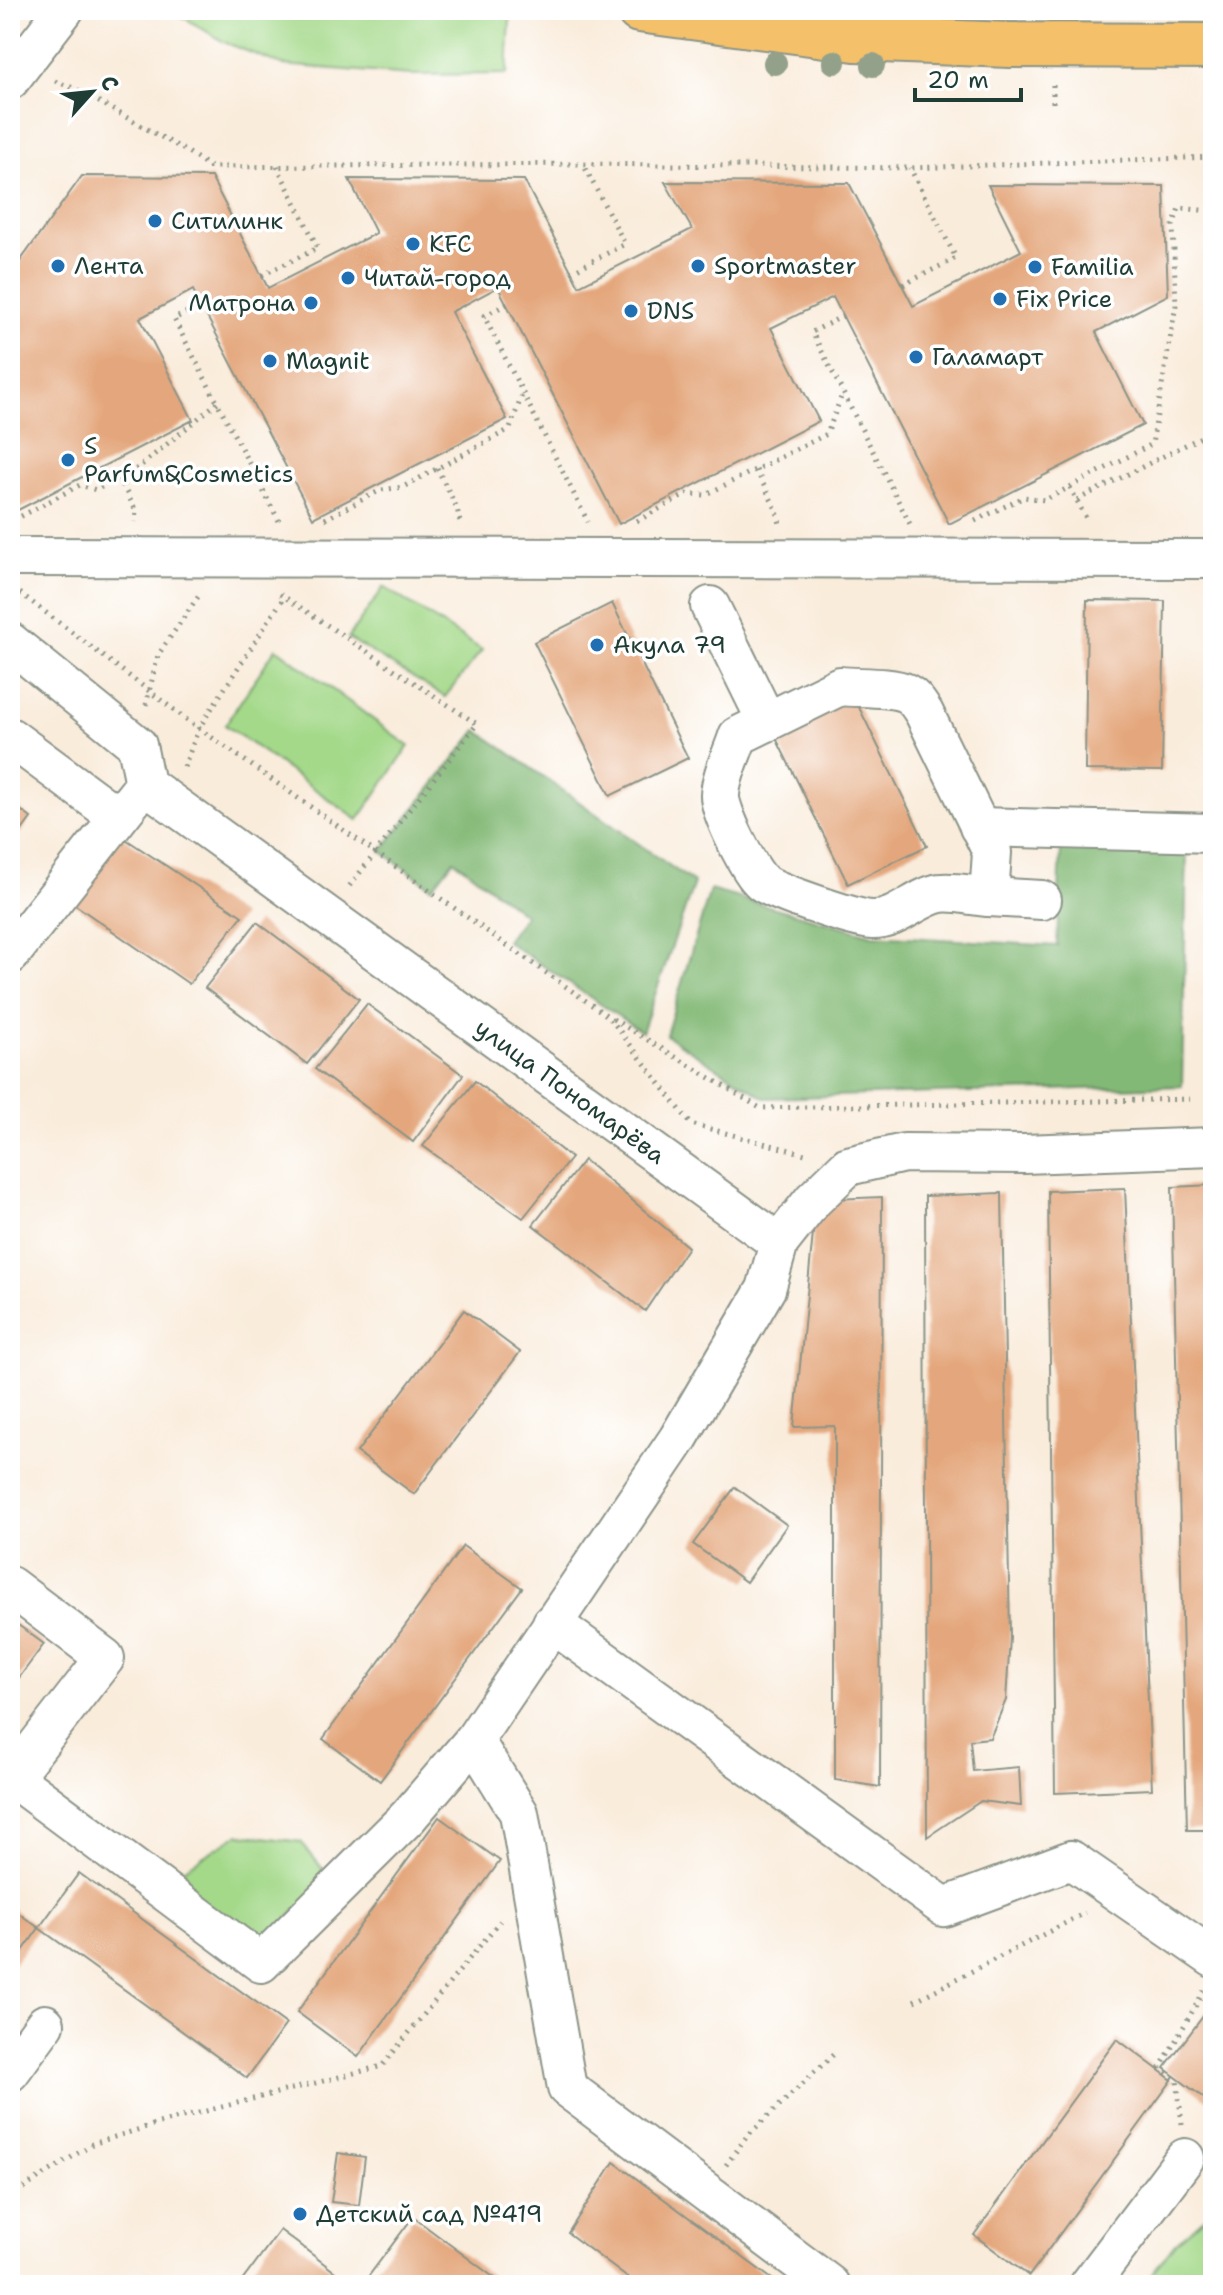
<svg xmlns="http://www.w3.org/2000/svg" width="1223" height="2295" font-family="'Shantell Sans',sans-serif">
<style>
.green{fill:#a4d98a;stroke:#628b5f;stroke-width:2}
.forest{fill:#83b976;stroke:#517b55;stroke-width:2}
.building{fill:#e4a77d}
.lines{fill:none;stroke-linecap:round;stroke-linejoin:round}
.minor-casing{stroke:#8c9488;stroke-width:42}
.major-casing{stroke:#8c9488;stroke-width:48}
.path{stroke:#8c9488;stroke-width:5;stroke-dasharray:2 6;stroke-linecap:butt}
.minor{stroke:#fff;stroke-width:38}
.major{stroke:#f4c16a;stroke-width:44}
.tree{fill:#93a18b}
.poi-dot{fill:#1f6fb2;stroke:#fff;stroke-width:3}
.labels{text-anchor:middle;stroke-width:7;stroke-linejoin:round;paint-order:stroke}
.poi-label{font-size:24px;fill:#1f3d34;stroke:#fff;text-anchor:start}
.street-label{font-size:24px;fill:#1f3d34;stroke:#fff}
</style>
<rect width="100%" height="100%" fill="#fff"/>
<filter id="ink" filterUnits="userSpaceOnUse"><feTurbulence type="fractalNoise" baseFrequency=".0125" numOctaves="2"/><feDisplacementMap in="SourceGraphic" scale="16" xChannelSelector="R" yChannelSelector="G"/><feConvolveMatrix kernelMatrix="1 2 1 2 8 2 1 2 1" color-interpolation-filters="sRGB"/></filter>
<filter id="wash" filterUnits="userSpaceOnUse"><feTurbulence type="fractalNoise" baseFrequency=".006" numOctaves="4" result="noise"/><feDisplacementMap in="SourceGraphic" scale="32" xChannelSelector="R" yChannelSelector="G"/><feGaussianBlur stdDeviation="1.8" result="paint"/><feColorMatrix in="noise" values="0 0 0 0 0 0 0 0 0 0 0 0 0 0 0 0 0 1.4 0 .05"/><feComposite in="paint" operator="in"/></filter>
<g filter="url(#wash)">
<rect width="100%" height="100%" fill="#f9ecdb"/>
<g class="green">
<polygon points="172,10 507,10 510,20 507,74 411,75 282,65 224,42"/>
<polygon points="384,587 482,650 445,697 348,638"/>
<polygon points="276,648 409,746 358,820 225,725"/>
<polygon points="239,1834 301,1842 330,1878 260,1945 169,1878"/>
<polygon points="1213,2210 1213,2285 1143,2285 1175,2243"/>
</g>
<g class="forest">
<polygon points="477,730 694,883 642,1032 506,941 525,915 454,860 432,888 381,851"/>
<polygon points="1061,846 1187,849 1182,1086 765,1098 666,1035 710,890 873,935 1057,946"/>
</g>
<g id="blocks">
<g class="building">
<polygon points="82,176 211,177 268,288 376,233 349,179 524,180 579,286 692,229 665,182 849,183 913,306 1021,251 988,185 1164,186 1168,295 1096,332 1143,425 949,524 833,297 771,328 819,421 619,524 498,287 451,312 507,419 313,518 193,290 140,318 193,420 14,512 10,509 10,275"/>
<polygon points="1087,600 1165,601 1162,771 1085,770"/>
<polygon points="612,603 688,758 610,796 534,642"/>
<polygon points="851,691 927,846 848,884 772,730"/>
<polygon points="10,802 31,818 10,847"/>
<polygon points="112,830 242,916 189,984 61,895"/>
<polygon points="257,922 359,999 307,1064 205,988"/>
<polygon points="367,1004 463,1075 413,1142 315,1069"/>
<polygon points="475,1081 571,1158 523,1218 423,1146"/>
<polygon points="584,1160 688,1247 645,1311 533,1225"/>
<polygon points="1213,1185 1213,1830 1187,1830 1172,1187"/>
<polygon points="1125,1188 1152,1789 1055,1793 1048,1191"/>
<polygon points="1002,1193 1010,1638 1006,1700 990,1738 970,1740 973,1771 1019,1767 1021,1806 981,1801 927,1837 925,1196"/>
<polygon points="882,1197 880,1787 835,1780 835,1426 794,1427 814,1223 834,1199"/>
<polygon points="464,1310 520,1352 414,1494 357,1452"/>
<polygon points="735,1487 787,1525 746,1582 693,1544"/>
<polygon points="463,1546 522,1588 380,1781 323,1739"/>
<polygon points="10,1619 44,1644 10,1690"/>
<polygon points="439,1817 500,1861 358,2057 297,2012"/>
<polygon points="79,1873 286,2024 247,2078 39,1928"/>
<polygon points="10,1907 39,1928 10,1969"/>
<polygon points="1213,2003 1213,2105 1164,2068"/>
<polygon points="1117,2039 1172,2080 1029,2276 974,2235"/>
<polygon points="338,2153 365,2157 359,2205 331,2202"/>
<polygon points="614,2162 780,2285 637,2285 568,2233"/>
<polygon points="413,2217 504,2285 362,2285"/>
<polygon points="280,2230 352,2285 239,2285"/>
</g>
</g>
</g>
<g filter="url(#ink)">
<use href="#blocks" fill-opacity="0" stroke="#8c9488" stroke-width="2"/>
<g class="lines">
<g class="minor-casing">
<g id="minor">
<polyline points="10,80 64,10"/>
<polyline points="10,557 1213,559"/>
<polyline points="710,606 767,722"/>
<path id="s1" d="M 10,642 L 137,745 L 145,784 L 779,1243"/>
<path d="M 840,686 C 858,688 890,686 906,693 C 914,697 919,705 924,713 L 992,852 L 989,897 C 973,896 955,891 940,893 C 917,897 897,921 872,920 C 855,919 775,892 762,882 C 749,871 719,811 720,795 C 721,775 732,755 738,736 Z"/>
<polyline points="10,737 118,817"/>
<polyline points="979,827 1213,833"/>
<polyline points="989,897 1042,900"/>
<polyline points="10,955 145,784"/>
<polyline points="10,1586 105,1658 12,1778"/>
<polyline points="552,1623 944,1907 1071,1860 1213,1958"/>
<polyline points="474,1740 519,1813 567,2088 830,2285"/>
<polyline points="10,1776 261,1963 408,1817 474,1740 678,1439 766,1289 779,1243 813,1200 848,1166 904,1153 1024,1154 1213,1147"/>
<polyline points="10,2072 45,2024"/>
<polyline points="1089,2285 1185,2158"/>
</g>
</g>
<g class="major-casing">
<polyline id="major" points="639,10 855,39 1010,45 1213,46"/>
</g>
<g class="path">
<polyline points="55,81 76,89 188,152 210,167 583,164 910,168 1213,157"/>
<polyline points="1053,85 1053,108"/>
<polyline points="571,272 625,244 583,164"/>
<polyline points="262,275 318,248 277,166"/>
<polyline points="903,285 956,258 910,168"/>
<polyline points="507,304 484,316 588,522"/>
<polyline points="201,305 174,319 280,523"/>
<polyline points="843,316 812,332 910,524"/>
<polyline points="437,468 457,508 460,522"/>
<polyline points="756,470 777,511 780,524"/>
<polyline points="119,478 136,511 135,522"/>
<polyline points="1070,487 1088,522"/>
<polyline points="1077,500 1207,434"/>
<polyline points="325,519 381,490 403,487 510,429 523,392"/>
<polyline points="14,520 80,485 96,490 138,468 218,402"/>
<polyline points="637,521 687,494 705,495 827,434 843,392"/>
<polyline points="975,521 1024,497 1045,500 1152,444 1176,305 1173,226 1179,208 1211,211"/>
<polyline points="20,593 190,722 609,1017 691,1124 809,1155"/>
<polyline points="280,594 477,724 347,889"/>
<polyline points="146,705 158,655 200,594"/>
<polyline points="184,767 199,728 284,597"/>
<polyline points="613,1019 760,1108 1195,1099"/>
<polyline points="914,2001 1085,1913"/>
<polyline points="1182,2124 1177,2080 1160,2068 1204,1991"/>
<polyline points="726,2165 747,2136 834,2054"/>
<polyline points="10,2197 92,2144 159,2123 382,2066 500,1921"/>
</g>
<use href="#minor" class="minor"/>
<use href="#major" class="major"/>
</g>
<g class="tree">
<circle cx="834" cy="62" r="12"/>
<circle cx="775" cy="63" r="12"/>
<circle cx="873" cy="65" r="12"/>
</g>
</g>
<g class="poi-dot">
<circle cx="155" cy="221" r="8"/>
<circle cx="413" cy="244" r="8"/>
<circle cx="58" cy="266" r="8"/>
<circle cx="698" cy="266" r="8"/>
<circle cx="1035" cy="267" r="8"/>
<circle cx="348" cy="278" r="8"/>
<circle cx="1000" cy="299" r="8"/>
<circle cx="311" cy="303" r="8"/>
<circle cx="631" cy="311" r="8"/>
<circle cx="916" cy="357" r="8"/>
<circle cx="270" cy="361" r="8"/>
<circle cx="68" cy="460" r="8"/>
<circle cx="597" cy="645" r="8"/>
<circle cx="300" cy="2214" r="8"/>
</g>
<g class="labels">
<g class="poi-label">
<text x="171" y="229">Ситилинк</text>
<text x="429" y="252">KFC</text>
<text x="74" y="274">Лента</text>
<text x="714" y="274">Sportmaster</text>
<text x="1051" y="275">Familia</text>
<text x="364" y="286">Читай-город</text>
<text x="1016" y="307">Fix Price</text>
<text x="295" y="311" text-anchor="end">Матрона</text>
<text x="647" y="319">DNS</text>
<text x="932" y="365">Галамарт</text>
<text x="286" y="369">Magnit</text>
<text x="84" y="454">S<tspan x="84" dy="28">Parfum&amp;Cosmetics</tspan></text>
<text x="613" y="653">Акула 79</text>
<text x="316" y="2222">Детский сад №419</text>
</g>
<g class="street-label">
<text dy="8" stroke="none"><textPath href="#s1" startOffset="728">улица Пономарёва</textPath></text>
</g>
</g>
<rect width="1223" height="2295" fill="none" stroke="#fff" stroke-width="40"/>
<g transform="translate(92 92) rotate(63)" stroke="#ffffff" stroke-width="6" paint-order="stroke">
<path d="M0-6L14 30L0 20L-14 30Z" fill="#1f3d34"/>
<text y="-12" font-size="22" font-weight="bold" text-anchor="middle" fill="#1f3d34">С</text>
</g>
<path d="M915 88v12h106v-12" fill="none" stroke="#1f3d34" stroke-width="4"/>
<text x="927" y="88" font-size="24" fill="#1f3d34" stroke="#ffffff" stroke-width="6" paint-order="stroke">20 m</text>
</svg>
